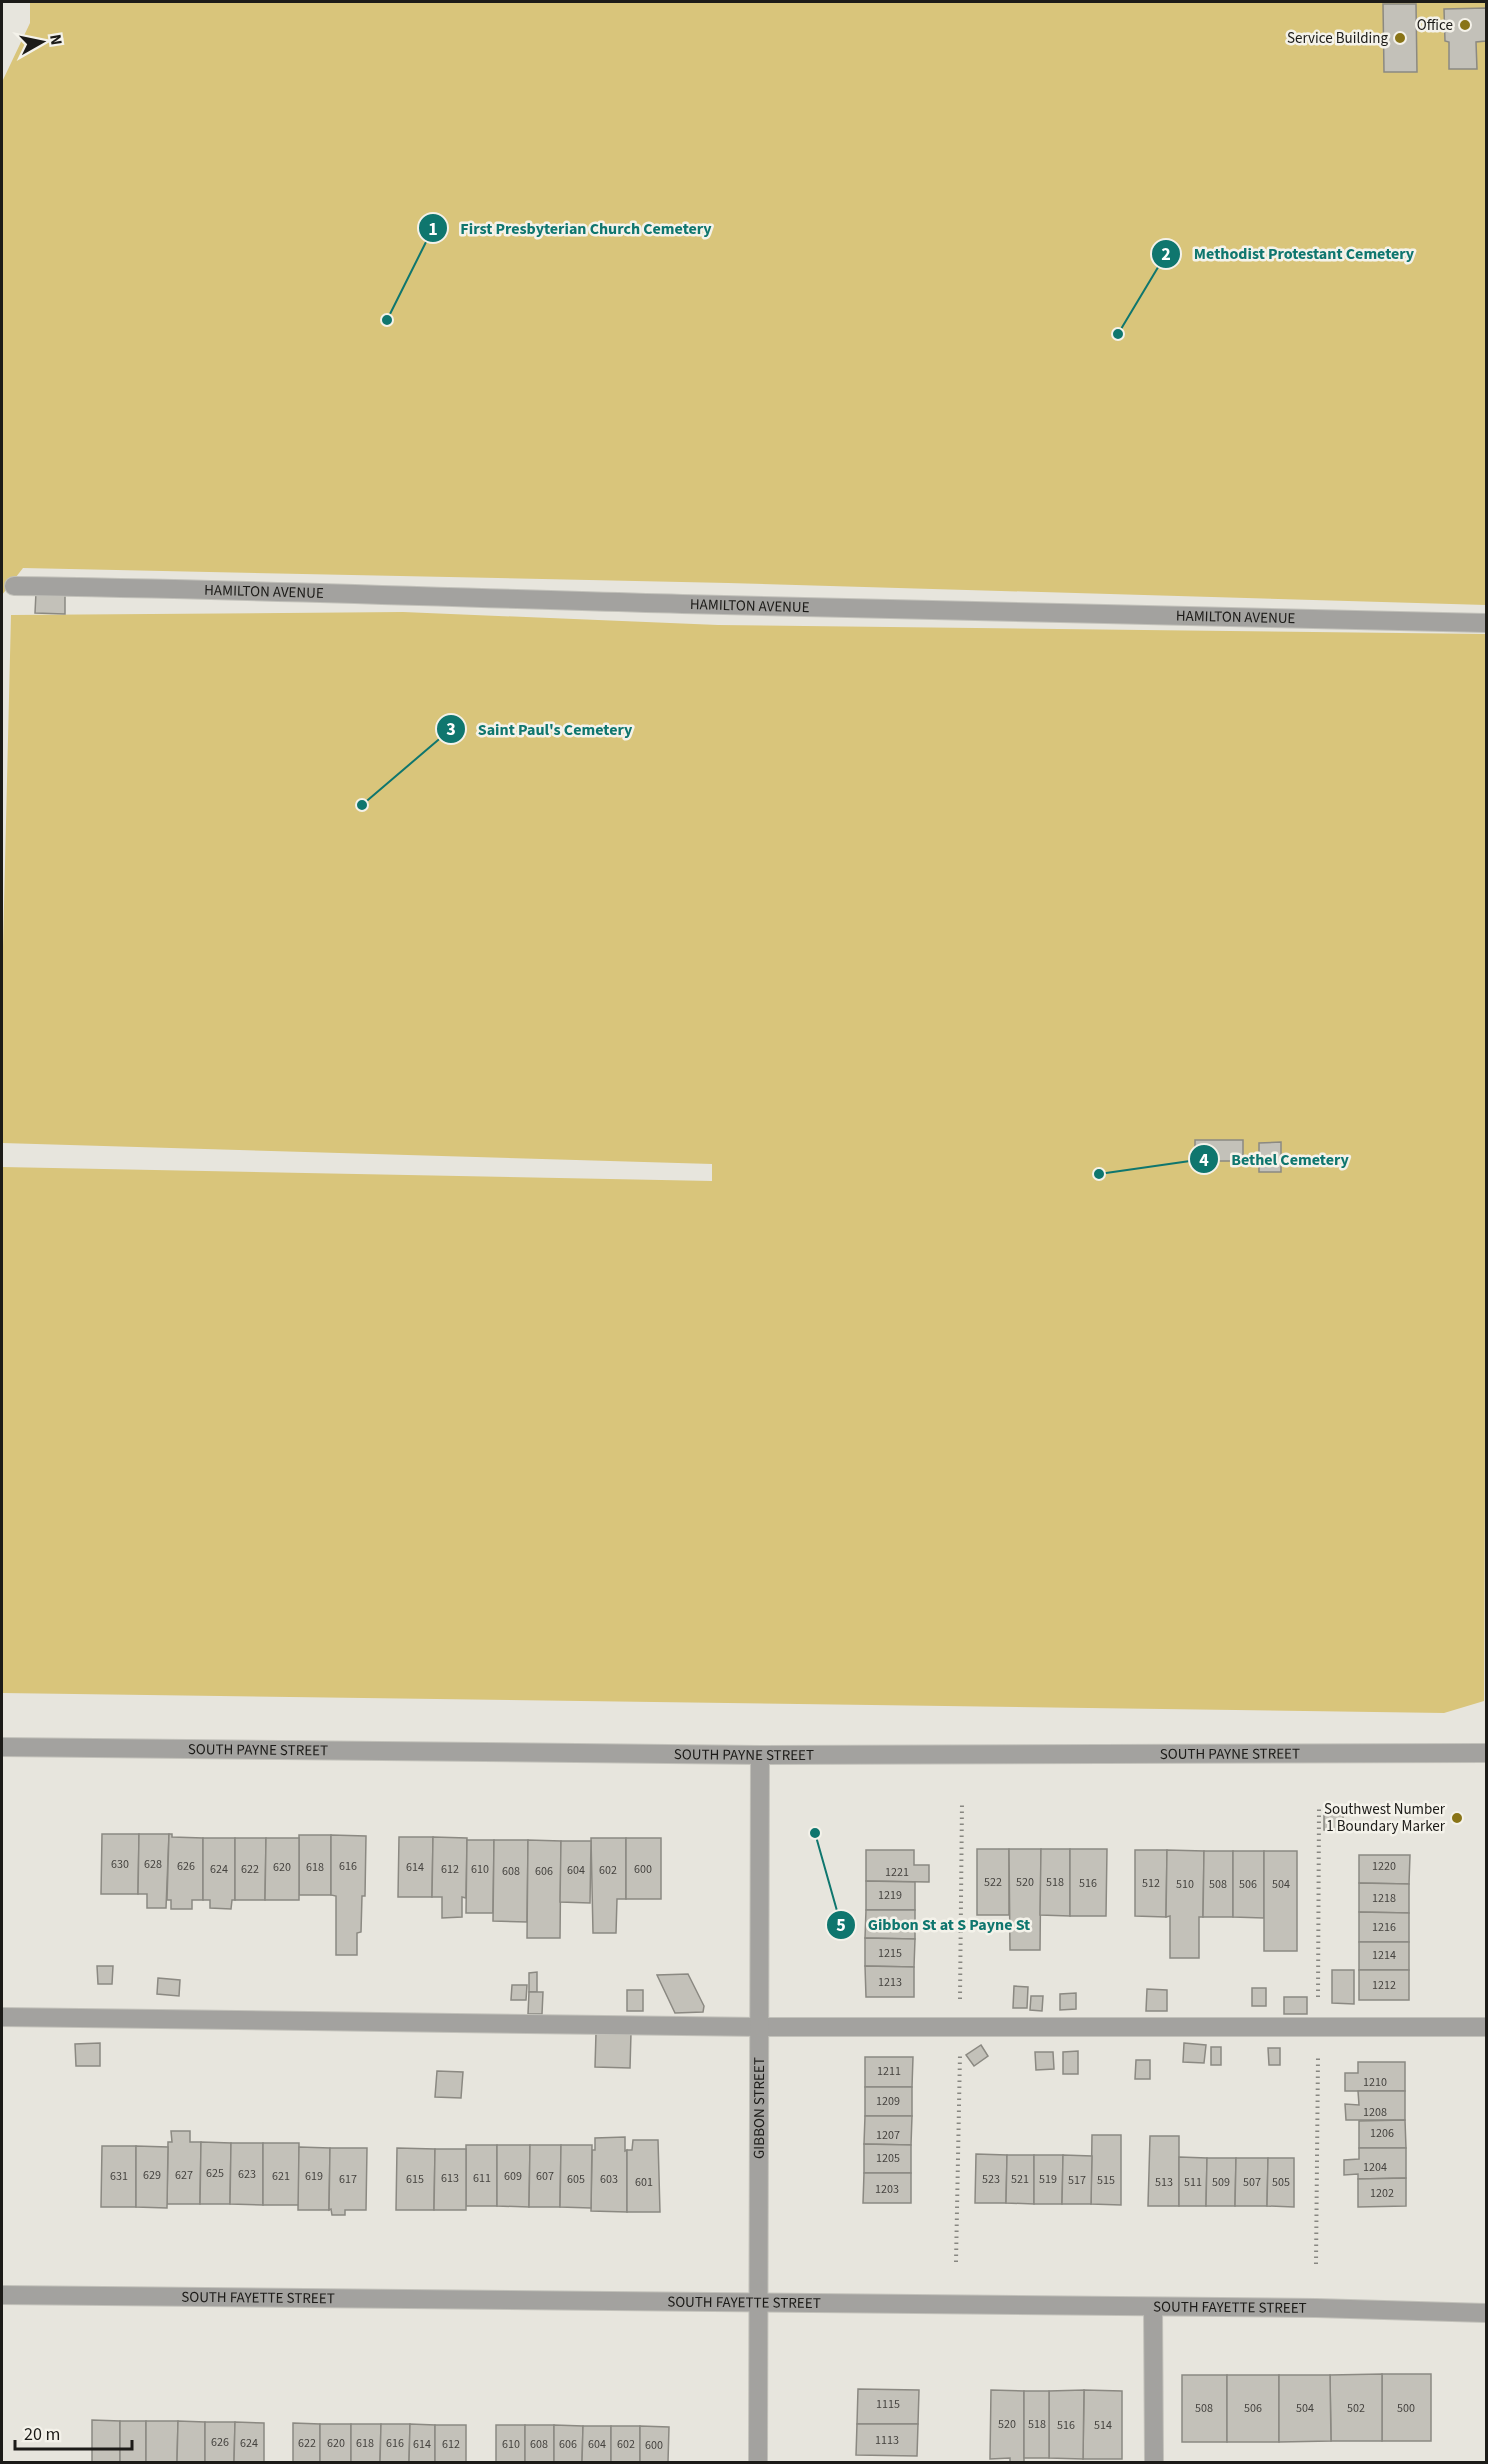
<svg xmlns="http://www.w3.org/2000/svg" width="1488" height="2464" font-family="'Source Sans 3',sans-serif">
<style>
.green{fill:#d9c57b}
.building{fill:#c3c1b9;stroke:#8b8982;stroke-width:1.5}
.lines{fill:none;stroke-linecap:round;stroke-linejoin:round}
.lane-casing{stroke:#c2c1ba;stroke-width:20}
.street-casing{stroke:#c2c1ba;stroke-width:20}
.path{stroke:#888781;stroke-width:4;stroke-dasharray:1.5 4.5;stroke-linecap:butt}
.lane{stroke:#a3a29f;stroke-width:18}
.street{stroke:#a3a29f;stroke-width:18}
.poi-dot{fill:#897417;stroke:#f4f2ea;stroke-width:2}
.labels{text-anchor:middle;stroke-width:5;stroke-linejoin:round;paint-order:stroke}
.number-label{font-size:12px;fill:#464440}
.poi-label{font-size:15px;fill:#1c1b18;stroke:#f4f2ea;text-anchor:end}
.street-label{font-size:15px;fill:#1c1b18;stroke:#f4f2ea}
.leader{fill:none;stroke:#0f766e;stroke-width:2}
.callout-dot{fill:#0f766e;stroke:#f4f2ea;stroke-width:2}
.mark-label{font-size:18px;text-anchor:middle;font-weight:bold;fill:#fff}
.callout-label{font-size:16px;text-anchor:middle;font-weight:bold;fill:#0f766e;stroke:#f4f2ea;stroke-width:5;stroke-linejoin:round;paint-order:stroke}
</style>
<rect width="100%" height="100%" fill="#e7e5dd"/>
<g class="green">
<polygon points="30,2 1486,2 1486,605 728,583 23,568 2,595 2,82 30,23"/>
<polygon points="403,612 718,625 1486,634 1486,1300 1484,1701 1444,1713 2,1693 2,1167 712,1181 712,1164 2,1143 2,988 11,615"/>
</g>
<g class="building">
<polygon points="1383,4 1416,4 1417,72 1384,72"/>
<polygon points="1486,8 1486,41 1476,42 1477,69 1449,69 1449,42 1445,41 1444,9"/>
<polygon points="36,592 65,593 65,614 35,613"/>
<rect x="1195" y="1140" width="48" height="21"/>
<polygon points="1281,1142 1281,1172 1259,1172 1259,1143"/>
<rect x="1324" y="1813" width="19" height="17"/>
<polygon points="102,1834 139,1834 138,1894 101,1894"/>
<polygon points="139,1834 169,1834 166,1908 147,1908 147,1894 138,1894"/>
<polygon points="169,1834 172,1834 172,1837 203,1838 203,1900 192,1900 192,1909 171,1909 171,1900 167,1900"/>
<rect x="299" y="1835" width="32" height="60"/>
<polygon points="331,1835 366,1836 365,1896 362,1896 361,1932 357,1933 357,1955 336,1955 336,1896 331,1895"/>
<polygon points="399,1837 433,1837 432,1897 398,1897"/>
<polygon points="433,1837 467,1838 466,1898 462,1897 462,1917 442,1918 442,1897 432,1897"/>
<polygon points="203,1838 235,1838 235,1900 232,1900 231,1909 210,1908 210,1900 203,1900"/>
<polygon points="235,1838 266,1838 265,1900 235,1900"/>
<polygon points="266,1838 299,1838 299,1900 265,1900"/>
<polygon points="591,1838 626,1838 626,1899 617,1899 616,1933 593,1933"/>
<rect x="626" y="1838" width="35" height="61"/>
<polygon points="467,1840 494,1840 493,1913 466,1913"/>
<polygon points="494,1840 528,1840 527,1922 493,1921"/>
<polygon points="528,1840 561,1841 560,1938 527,1938"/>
<polygon points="561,1841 591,1841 590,1903 560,1902"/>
<rect x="977" y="1849" width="32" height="66"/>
<polygon points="1009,1849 1041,1849 1040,1950 1010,1950"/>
<polygon points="1041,1849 1070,1849 1070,1916 1040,1915"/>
<polygon points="1070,1849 1107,1849 1106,1916 1070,1916"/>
<polygon points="866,1850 914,1850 914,1865 929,1865 929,1882 866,1881"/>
<polygon points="1135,1850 1167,1850 1166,1917 1135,1916"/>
<polygon points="1167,1850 1204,1851 1203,1917 1199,1917 1199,1958 1170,1958 1170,1916 1166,1917"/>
<polygon points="1204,1851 1233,1851 1233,1917 1203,1917"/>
<polygon points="1233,1851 1264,1851 1264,1918 1233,1917"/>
<rect x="1264" y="1851" width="33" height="100"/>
<polygon points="1359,1855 1410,1855 1409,1884 1359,1883"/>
<polygon points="866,1881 915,1882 915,1910 866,1910"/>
<polygon points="1359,1883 1409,1884 1409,1913 1359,1912"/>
<polygon points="866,1910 915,1910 915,1939 865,1938"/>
<polygon points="1359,1912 1409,1913 1409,1942 1359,1942"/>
<polygon points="865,1938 915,1939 914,1967 865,1966"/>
<rect x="1359" y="1942" width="50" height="28"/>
<polygon points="97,1966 113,1966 112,1984 98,1984"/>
<polygon points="865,1966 914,1967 914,1997 866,1997"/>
<polygon points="1332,1970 1354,1970 1354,2004 1332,2003"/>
<rect x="1359" y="1970" width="50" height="30"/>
<polygon points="537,1972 537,1992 529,1992 529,1973"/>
<polygon points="688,1974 704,2006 703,2012 675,2013 657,1975"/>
<polygon points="158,1978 180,1980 179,1996 157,1994"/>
<polygon points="512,1985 527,1985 526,2000 511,2000"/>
<polygon points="1014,1986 1028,1987 1027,2008 1013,2008"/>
<rect x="1252" y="1988" width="14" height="18"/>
<polygon points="1147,1989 1167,1990 1167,2011 1146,2011"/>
<rect x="627" y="1990" width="16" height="21"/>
<polygon points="529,1992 543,1992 542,2014 528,2014"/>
<polygon points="1076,1993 1076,2009 1060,2010 1060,1994"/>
<polygon points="1031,1996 1043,1996 1042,2011 1030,2010"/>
<rect x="1284" y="1997" width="23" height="17"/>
<polygon points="596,2033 631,2033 630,2068 595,2067"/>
<polygon points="100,2043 100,2066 76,2066 75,2044"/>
<polygon points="1184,2043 1206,2045 1204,2063 1183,2062"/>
<polygon points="981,2045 988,2056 974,2066 966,2055"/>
<rect x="1211" y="2047" width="10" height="18"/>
<polygon points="1268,2048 1280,2048 1280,2065 1269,2065"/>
<polygon points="1078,2051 1078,2074 1063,2074 1063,2052"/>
<polygon points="1035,2052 1053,2052 1054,2069 1036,2070"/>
<polygon points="865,2057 913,2057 912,2087 865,2087"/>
<polygon points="1136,2060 1150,2060 1150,2079 1135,2079"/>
<polygon points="1358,2062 1405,2062 1405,2091 1345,2091 1345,2073 1358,2073"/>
<polygon points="437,2071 463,2072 461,2098 435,2097"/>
<rect x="865" y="2087" width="47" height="29"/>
<polygon points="1358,2091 1405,2091 1405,2120 1346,2120 1345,2104 1359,2105"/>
<polygon points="865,2116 912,2116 911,2145 864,2144"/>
<polygon points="1405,2120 1406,2148 1359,2148 1359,2121"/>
<polygon points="171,2131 190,2131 190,2142 201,2142 200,2204 167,2204 168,2142 172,2142"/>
<polygon points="1092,2135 1121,2135 1121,2205 1091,2204"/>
<polygon points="1150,2136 1179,2136 1179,2206 1148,2206"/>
<polygon points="625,2137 625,2151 627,2150 627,2212 591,2211 592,2150 595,2150 595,2138"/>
<polygon points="633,2140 658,2140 660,2212 627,2212 627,2150 632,2150"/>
<polygon points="201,2142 231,2143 230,2204 200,2204"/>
<polygon points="231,2143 263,2143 263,2205 230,2204"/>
<rect x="263" y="2143" width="36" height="62"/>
<polygon points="864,2144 911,2145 911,2173 864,2173"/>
<rect x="466" y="2145" width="31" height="61"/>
<polygon points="497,2145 530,2145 529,2207 497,2206"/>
<polygon points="530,2145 561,2145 560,2207 529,2207"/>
<polygon points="561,2145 592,2145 591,2208 560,2207"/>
<polygon points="102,2146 136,2146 136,2207 101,2207"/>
<polygon points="136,2146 168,2147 167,2208 136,2207"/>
<polygon points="299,2147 330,2148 329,2210 298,2210"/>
<polygon points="330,2148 367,2148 366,2210 345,2210 345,2215 332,2215 331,2209 329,2210"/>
<polygon points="397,2148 435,2149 434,2210 396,2210"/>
<polygon points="1359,2148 1406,2148 1406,2178 1358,2179 1358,2174 1344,2175 1344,2160 1359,2159"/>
<polygon points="435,2149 466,2149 466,2210 434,2210"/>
<polygon points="976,2154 1007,2155 1006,2203 975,2203"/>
<polygon points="1007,2155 1034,2155 1034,2204 1006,2203"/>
<polygon points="1034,2155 1063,2155 1062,2204 1034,2204"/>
<polygon points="1063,2155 1092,2156 1091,2204 1062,2204"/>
<polygon points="1179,2157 1207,2158 1206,2206 1179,2206"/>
<polygon points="1207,2158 1236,2158 1235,2206 1206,2206"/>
<polygon points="1236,2158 1268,2158 1267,2206 1235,2206"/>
<polygon points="1268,2158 1294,2158 1294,2207 1267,2206"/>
<polygon points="864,2173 911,2173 911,2203 863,2203"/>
<polygon points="1406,2178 1406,2206 1358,2207 1358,2179"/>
<rect x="1382" y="2374" width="49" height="67"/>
<polygon points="1382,2374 1382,2441 1331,2441 1330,2375"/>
<rect x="1182" y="2375" width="45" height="67"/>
<rect x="1227" y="2375" width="52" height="67"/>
<polygon points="1279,2375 1330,2375 1331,2441 1279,2442"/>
<polygon points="858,2389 919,2390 918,2424 857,2424"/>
<polygon points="991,2390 1024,2391 1024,2462 1010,2462 1010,2458 990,2459"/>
<polygon points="1084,2390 1122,2391 1122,2459 1083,2459"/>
<polygon points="1084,2390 1083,2459 1049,2458 1049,2391"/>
<rect x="1024" y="2391" width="25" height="67"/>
<polygon points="92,2420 120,2421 120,2462 92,2462"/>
<rect x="120" y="2421" width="26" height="41"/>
<polygon points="146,2421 178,2421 177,2462 146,2462"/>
<polygon points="178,2421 205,2422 205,2462 177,2462"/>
<polygon points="205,2422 235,2422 234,2462 205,2462"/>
<polygon points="235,2422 264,2423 264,2462 234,2462"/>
<polygon points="293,2423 320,2424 320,2462 293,2462"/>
<rect x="320" y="2424" width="31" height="38"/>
<polygon points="351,2424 381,2424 380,2462 351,2462"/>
<polygon points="381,2424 410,2424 409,2462 380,2462"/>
<polygon points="410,2424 435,2425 435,2462 409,2462"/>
<polygon points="857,2424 918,2424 917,2456 856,2455"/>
<rect x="435" y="2425" width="31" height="37"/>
<rect x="496" y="2425" width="29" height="37"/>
<rect x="525" y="2425" width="29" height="37"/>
<polygon points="554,2425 583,2426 582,2462 554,2462"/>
<polygon points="583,2426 611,2426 611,2462 582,2462"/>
<rect x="611" y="2426" width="29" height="36"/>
<polygon points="640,2426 669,2427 668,2462 640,2462"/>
</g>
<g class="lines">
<g class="lane-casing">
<g id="lane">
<path id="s1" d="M 14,586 C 251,589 488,599 724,605 C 978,612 1232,616 1486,623"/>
<polyline points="2,2017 759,2027 1486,2027"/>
<polyline points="1153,2307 1154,2462"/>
</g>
</g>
<g class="street-casing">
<g id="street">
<path id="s2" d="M 2,1747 L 760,1755 L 1486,1753"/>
<path id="s3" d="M 2,2295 L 1316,2308 L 1486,2313"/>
<path id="s4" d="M 758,2462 L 760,1755"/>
</g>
</g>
<g class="path">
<polyline points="1318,1997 1319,1806"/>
<polyline points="960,1999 962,1802"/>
<polyline points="956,2262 960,2054"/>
<polyline points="1316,2264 1318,2056"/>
</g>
<use href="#lane" class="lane"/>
<use href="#street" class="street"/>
</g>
<g class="poi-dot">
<circle cx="1465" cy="25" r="6"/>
<circle cx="1400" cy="38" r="6"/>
<circle cx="1457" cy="1818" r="6"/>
</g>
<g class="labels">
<g class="number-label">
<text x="120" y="1868">630</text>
<text x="153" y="1868">628</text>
<text x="186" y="1870">626</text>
<text x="348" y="1870">616</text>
<text x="1384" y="1870">1220</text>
<text x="282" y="1871">620</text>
<text x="315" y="1871">618</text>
<text x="415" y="1871">614</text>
<text x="219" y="1873">624</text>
<text x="250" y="1873">622</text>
<text x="450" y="1873">612</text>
<text x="480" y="1873">610</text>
<text x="643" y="1873">600</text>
<text x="576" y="1874">604</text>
<text x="608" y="1874">602</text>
<text x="511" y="1875">608</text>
<text x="544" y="1875">606</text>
<text x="897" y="1876">1221</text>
<text x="993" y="1886">522</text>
<text x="1025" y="1886">520</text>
<text x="1055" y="1886">518</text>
<text x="1088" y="1887">516</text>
<text x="1151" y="1887">512</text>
<text x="1185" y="1888">510</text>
<text x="1218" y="1888">508</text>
<text x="1248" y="1888">506</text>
<text x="1281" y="1888">504</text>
<text x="890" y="1899">1219</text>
<text x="1384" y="1902">1218</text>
<text x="1384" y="1931">1216</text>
<text x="890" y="1957">1215</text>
<text x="1384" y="1959">1214</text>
<text x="890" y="1986">1213</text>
<text x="1384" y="1989">1212</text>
<text x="889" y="2075">1211</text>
<text x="1375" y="2086">1210</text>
<text x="888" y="2105">1209</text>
<text x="1375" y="2116">1208</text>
<text x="1382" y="2137">1206</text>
<text x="888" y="2139">1207</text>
<text x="888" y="2162">1205</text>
<text x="1375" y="2171">1204</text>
<text x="215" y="2177">625</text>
<text x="247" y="2178">623</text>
<text x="152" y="2179">629</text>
<text x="184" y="2179">627</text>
<text x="119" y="2180">631</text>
<text x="281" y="2180">621</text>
<text x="314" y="2180">619</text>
<text x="513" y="2180">609</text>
<text x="545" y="2180">607</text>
<text x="450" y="2182">613</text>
<text x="482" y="2182">611</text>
<text x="348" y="2183">617</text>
<text x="415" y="2183">615</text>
<text x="576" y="2183">605</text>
<text x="609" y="2183">603</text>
<text x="991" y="2183">523</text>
<text x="1020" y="2183">521</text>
<text x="1048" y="2183">519</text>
<text x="1077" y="2184">517</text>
<text x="1106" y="2184">515</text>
<text x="644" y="2186">601</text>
<text x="1164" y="2186">513</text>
<text x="1193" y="2186">511</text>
<text x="1221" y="2186">509</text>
<text x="1252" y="2186">507</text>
<text x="1281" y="2186">505</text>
<text x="887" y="2193">1203</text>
<text x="1382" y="2197">1202</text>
<text x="888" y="2408">1115</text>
<text x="1204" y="2412">508</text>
<text x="1253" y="2412">506</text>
<text x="1305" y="2412">504</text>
<text x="1356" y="2412">502</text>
<text x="1406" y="2412">500</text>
<text x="1007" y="2428">520</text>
<text x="1037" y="2428">518</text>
<text x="1066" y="2429">516</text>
<text x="1103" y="2429">514</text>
<text x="887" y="2444">1113</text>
<text x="220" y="2446">626</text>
<text x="249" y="2447">624</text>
<text x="307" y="2447">622</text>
<text x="336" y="2447">620</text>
<text x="365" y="2447">618</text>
<text x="395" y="2447">616</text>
<text x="422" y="2448">614</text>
<text x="451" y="2448">612</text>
<text x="511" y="2448">610</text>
<text x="539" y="2448">608</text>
<text x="568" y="2448">606</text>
<text x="597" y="2448">604</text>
<text x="626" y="2448">602</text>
<text x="654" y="2449">600</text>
</g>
<g class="poi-label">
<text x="1453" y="30">Office</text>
<text x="1388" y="43">Service Building</text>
<text x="1445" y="1814">Southwest Number<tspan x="1445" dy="17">1 Boundary Marker</tspan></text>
</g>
<g class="street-label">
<text dy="5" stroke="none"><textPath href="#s1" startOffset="250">HAMILTON AVENUE</textPath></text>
<text dy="5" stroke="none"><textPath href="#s1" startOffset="736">HAMILTON AVENUE</textPath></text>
<text dy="5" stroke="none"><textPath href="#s1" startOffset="1222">HAMILTON AVENUE</textPath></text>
<text dy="5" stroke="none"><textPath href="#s2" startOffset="256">SOUTH PAYNE STREET</textPath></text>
<text dy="5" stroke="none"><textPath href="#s2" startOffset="1228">SOUTH PAYNE STREET</textPath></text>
<text dy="5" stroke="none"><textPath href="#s2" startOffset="742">SOUTH PAYNE STREET</textPath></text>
<text dy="5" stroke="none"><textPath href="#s4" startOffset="354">GIBBON STREET</textPath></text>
<text dy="5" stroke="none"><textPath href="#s3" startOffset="256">SOUTH FAYETTE STREET</textPath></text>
<text dy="5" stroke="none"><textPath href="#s3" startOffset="742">SOUTH FAYETTE STREET</textPath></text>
<text dy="5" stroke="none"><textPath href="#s3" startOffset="1228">SOUTH FAYETTE STREET</textPath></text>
</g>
</g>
<path class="leader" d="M387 320L433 228M1118 334L1166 254M362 805L451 729M1099 1174L1204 1159M815 1833L841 1925"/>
<g class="callout-dot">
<circle cx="387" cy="320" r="6"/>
<circle cx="1118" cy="334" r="6"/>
<circle cx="362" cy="805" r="6"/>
<circle cx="1099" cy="1174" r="6"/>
<circle cx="815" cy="1833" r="6"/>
<circle cx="433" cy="228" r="15"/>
<circle cx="1166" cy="254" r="15"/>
<circle cx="451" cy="729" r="15"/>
<circle cx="1204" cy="1159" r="15"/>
<circle cx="841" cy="1925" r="15"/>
</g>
<g class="mark-label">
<text x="433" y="235">1</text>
<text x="1166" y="260">2</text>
<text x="451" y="735">3</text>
<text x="1204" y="1166">4</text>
<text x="841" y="1931">5</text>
</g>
<g class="callout-label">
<text x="586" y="234">First Presbyterian Church Cemetery</text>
<text x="1304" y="259">Methodist Protestant Cemetery</text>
<text x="555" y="735">Saint Paul's Cemetery</text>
<text x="1290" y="1165">Bethel Cemetery</text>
<text x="949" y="1930">Gibbon St at S Payne St</text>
</g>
<rect width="1488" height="2464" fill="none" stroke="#1c1b18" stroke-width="6"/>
<g transform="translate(42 42) rotate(81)" stroke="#f4f2ea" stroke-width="4.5" paint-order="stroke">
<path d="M0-4.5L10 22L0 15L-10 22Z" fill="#1c1b18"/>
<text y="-9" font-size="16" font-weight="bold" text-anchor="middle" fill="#1c1b18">N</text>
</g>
<path d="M15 2440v9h117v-9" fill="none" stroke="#1c1b18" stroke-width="3"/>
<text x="24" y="2440" font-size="18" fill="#1c1b18" stroke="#f4f2ea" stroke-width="4.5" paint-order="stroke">20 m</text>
</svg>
